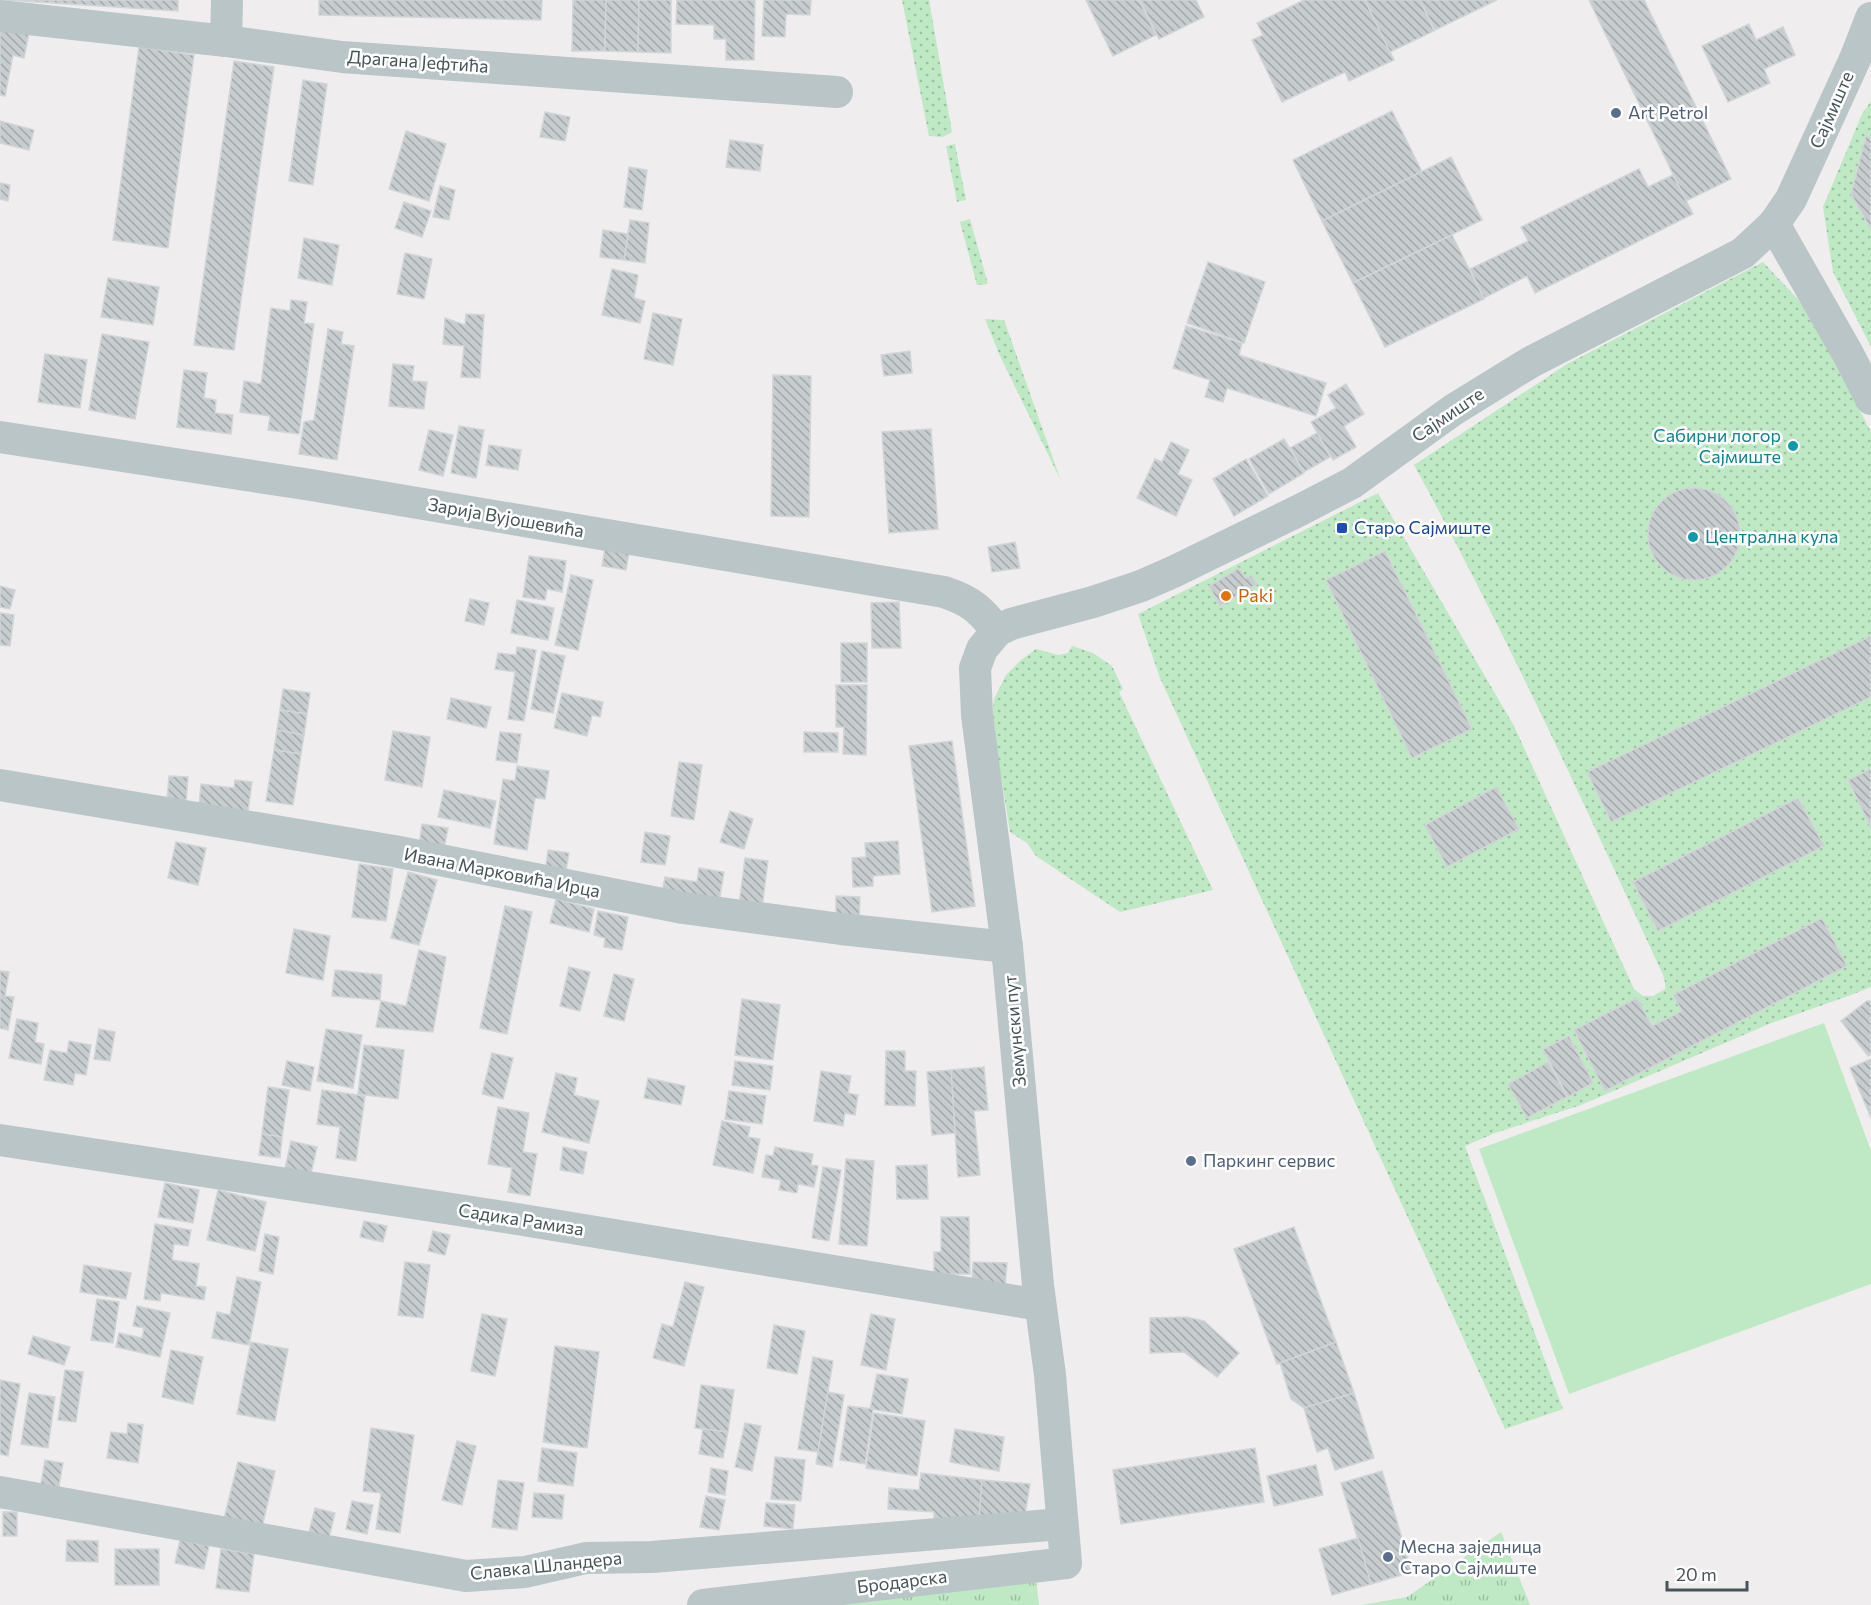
<svg xmlns="http://www.w3.org/2000/svg" width="1871" height="1605" font-family="Commissioner,sans-serif">
<style>
.grass{fill:url(#grass-dots)}
.park{fill:url(#park-tufts)}
.garden{fill:#bfe9c4}
.building{fill:url(#building-back-hatch);stroke:#d2d5d8;stroke-width:1.5}
.lines{fill:none;stroke-linecap:round;stroke-linejoin:round}
.street{stroke:#bac5c8;stroke-width:32}
.service-dot{fill:#5c6f8a;stroke:#fff;stroke-width:2}
.culture-dot{fill:#0f9aa8;stroke:#fff;stroke-width:2}
.transit-dot{fill:#1a4fb4;stroke:#fff;stroke-width:2}
.food-dot{fill:#e8710a;stroke:#fff;stroke-width:2}
.labels{text-anchor:middle;stroke-width:5;stroke-linejoin:round;paint-order:stroke}
.street-label{font-size:18px;fill:#475558;stroke:#fff}
.service-label{font-size:18px;fill:#4e5e75;stroke:#fff;text-anchor:start}
.culture-label{font-size:18px;fill:#0d838f;stroke:#fff;text-anchor:end}
.transit-label{font-size:18px;fill:#164399;stroke:#fff;text-anchor:start}
.food-label{font-size:18px;fill:#c56008;stroke:#fff;text-anchor:start}
</style>
<defs>
<pattern id="grass-dots" width="8" height="8" patternUnits="userSpaceOnUse" patternTransform="scale(1.5)"><rect width="8" height="8" fill="#bfe9c4"/><path d="M2 2h.1M6 6h.1" fill="none" stroke="#9dc0a2" stroke-width="1.8" stroke-linecap="round"/></pattern>
<pattern id="park-tufts" width="24" height="20" patternUnits="userSpaceOnUse" patternTransform="scale(1.5)"><rect width="24" height="20" fill="#bfe9c4"/><path d="M3 7l-1-3M5 7V3M7 7l1-3M15 17l-1-3M17 17v-4M19 17l1-3" fill="none" stroke="#9dc0a2"/></pattern>
<pattern id="building-back-hatch" width="6" height="6" patternUnits="userSpaceOnUse" patternTransform="scale(1.5)"><rect width="6" height="6" fill="#c7ccce"/><path d="M-1 5l2 2M0 0l6 6M5-1l2 2" fill="none" stroke="#a3a8aa"/></pattern>
</defs>
<rect width="100%" height="100%" fill="#efedee"/>
<g class="grass">
<polygon points="902,0 929,0 952,132 943,137 929,136"/>
<polygon points="1871,101 1871,347 1833,272 1823,207 1862,114"/>
<polygon points="955,144 966,200 957,202 946,146"/>
<polygon points="970,219 988,284 977,285 960,222"/>
<path d="M 1763,262 L 1806,308 L 1871,432 L 1871,987 L 1851,995 L 1769,1024 L 1581,1105 L 1495,1133 L 1465,1146 L 1563,1409 L 1505,1429 L 1160,678 L 1138,614 L 1378,493 L 1514,726 L 1634,989 L 1643,996 L 1653,996 L 1665,989 L 1665,982 L 1663,975 C 1584,804 1505,631 1414,465 L 1567,364 Z"/>
<polygon points="985,319 1004,320 1061,481 1000,356"/>
<polygon points="1072,646 1093,653 1112,666 1123,689 1119,692 1213,890 1120,912 1036,856 1027,843 1010,832 992,720 994,699 1006,675 1021,660 1036,649 1058,655 1068,653"/>
</g>
<g class="park">
<polygon points="1501,1532 1530,1605 1361,1605 1407,1597"/>
<polygon points="1036,1579 1039,1605 801,1605"/>
</g>
<polygon class="garden" points="1824,1023 1871,1151 1871,1284 1569,1394 1479,1149"/>
<g class="building">
<polygon points="6,0 54,0 53,3"/>
<polygon points="54,0 178,0 178,11 53,3"/>
<polygon points="319,0 542,0 541,20 319,15"/>
<polygon points="573,0 606,0 605,51 572,51"/>
<polygon points="606,0 639,0 638,52 605,51"/>
<polygon points="639,0 671,0 671,53 638,52"/>
<polygon points="677,0 755,0 754,60 726,60 726,39 714,39 714,25 676,24"/>
<polygon points="764,0 811,0 810,15 786,14 785,37 762,36"/>
<polygon points="1086,0 1139,0 1156,35 1113,56"/>
<polygon points="1140,0 1196,0 1204,17 1159,39"/>
<polygon points="1304,0 1365,0 1394,60 1349,81 1345,72 1282,102 1252,40 1263,35 1257,23"/>
<polygon points="1365,0 1420,0 1434,31 1390,52"/>
<polygon points="1420,0 1497,0 1435,30"/>
<polygon points="1589,0 1644,0 1731,179 1686,201"/>
<polygon points="1749,24 1756,40 1783,27 1795,55 1764,69 1770,83 1728,102 1702,46"/>
<polygon points="0,26 29,33 24,58 13,55 5,96 0,95"/>
<polygon points="139,47 194,55 168,248 113,240"/>
<polygon points="234,61 274,67 234,350 194,345"/>
<polygon points="303,80 327,84 313,185 289,181"/>
<polygon points="1392,111 1422,172 1322,221 1293,160"/>
<polygon points="545,112 570,117 565,141 540,137"/>
<polygon points="0,121 34,130 29,150 0,143"/>
<polygon points="406,131 446,144 429,201 389,189"/>
<polygon points="1866,136 1871,138 1871,229 1851,194"/>
<polygon points="730,140 763,145 760,171 726,167"/>
<polygon points="1451,157 1482,220 1353,283 1322,221"/>
<polygon points="629,167 647,170 642,210 624,207"/>
<polygon points="1639,169 1648,187 1673,175 1693,214 1535,293 1527,276 1484,298 1470,269 1528,241 1521,227"/>
<polygon points="0,183 10,185 8,201 0,199"/>
<polygon points="440,186 455,190 449,220 433,217"/>
<polygon points="404,202 431,211 422,237 395,228"/>
<polygon points="630,220 649,223 645,263 624,260"/>
<polygon points="603,230 628,234 624,260 600,257"/>
<polygon points="1452,235 1484,299 1385,347 1353,283"/>
<polygon points="304,238 339,245 332,285 298,278"/>
<polygon points="405,253 432,259 424,299 397,294"/>
<polygon points="1208,262 1265,282 1244,343 1187,323"/>
<polygon points="612,269 638,275 634,298 645,301 640,323 602,315"/>
<polygon points="108,278 159,287 153,325 101,317"/>
<polygon points="291,300 307,302 304,323 314,324 299,434 268,430 270,416 240,412 244,381 261,384 271,308 290,311"/>
<polygon points="653,313 682,319 673,365 644,359"/>
<polygon points="466,314 484,315 480,378 461,377 464,346 443,344 445,318 465,325"/>
<polygon points="1186,326 1242,343 1239,355 1326,383 1316,416 1227,388 1223,402 1205,397 1210,380 1173,368"/>
<polygon points="328,329 343,332 341,344 354,346 337,460 299,454 304,422 314,420"/>
<polygon points="102,334 149,342 135,419 89,410"/>
<polygon points="910,351 912,373 884,376 881,355"/>
<polygon points="45,354 87,360 80,408 38,402"/>
<polygon points="393,364 414,366 412,381 427,382 424,409 389,406"/>
<polygon points="184,370 207,373 204,398 216,400 215,413 233,415 231,434 177,427"/>
<polygon points="773,375 811,376 809,517 771,516"/>
<polygon points="1346,384 1364,414 1344,426 1356,447 1333,460 1311,422 1336,408 1328,395"/>
<polygon points="459,426 484,430 476,478 451,473"/>
<polygon points="931,429 938,529 889,533 882,432"/>
<polygon points="429,430 453,435 443,476 419,470"/>
<polygon points="1317,433 1330,457 1304,472 1290,448"/>
<polygon points="1284,439 1304,473 1269,494 1249,459"/>
<polygon points="1171,442 1189,450 1178,474 1192,480 1176,516 1137,498 1155,459 1162,462"/>
<polygon points="489,445 521,450 518,470 486,465"/>
<polygon points="1246,459 1268,496 1234,516 1213,479"/>
<circle cx="1694" cy="534" r="46"/>
<polygon points="1015,542 1020,568 992,572 988,547"/>
<polygon points="605,548 629,552 626,570 602,566"/>
<polygon points="1385,551 1472,729 1412,758 1326,580"/>
<polygon points="529,556 566,561 562,592 547,589 545,600 523,597"/>
<polygon points="1239,568 1245,578 1251,575 1257,584 1220,606 1209,586"/>
<polygon points="571,575 593,580 578,650 555,645"/>
<polygon points="0,586 15,590 10,609 0,607"/>
<polygon points="470,599 489,603 484,625 465,621"/>
<polygon points="517,600 554,608 548,640 511,633"/>
<polygon points="899,602 901,648 872,648 871,603"/>
<polygon points="0,613 14,615 10,646 0,645"/>
<polygon points="1871,636 1871,697 1611,822 1587,772"/>
<rect x="841" y="643" width="26" height="39"/>
<polygon points="517,647 536,650 524,721 508,719 515,672 495,669 498,653 516,655"/>
<polygon points="542,651 565,656 553,713 531,709"/>
<polygon points="836,685 867,685 866,755 843,754 844,727 836,727"/>
<polygon points="283,689 310,693 307,714 280,710"/>
<polygon points="562,693 603,702 600,717 592,715 587,736 554,728"/>
<polygon points="451,698 491,707 486,728 447,719"/>
<polygon points="280,710 307,714 304,735 277,730"/>
<polygon points="277,730 304,735 301,754 274,750"/>
<polygon points="393,731 430,737 422,787 385,780"/>
<polygon points="500,732 521,734 517,763 496,760"/>
<polygon points="804,732 838,733 838,752 804,752"/>
<polygon points="952,741 975,906 932,912 909,746"/>
<polygon points="274,750 301,754 293,805 266,801"/>
<polygon points="679,762 702,765 694,820 671,816"/>
<polygon points="517,766 549,771 545,799 535,798 527,850 494,844 503,779 515,781"/>
<polygon points="1871,769 1871,828 1848,780"/>
<polygon points="169,776 188,777 186,802 167,800"/>
<polygon points="235,780 252,782 248,812 199,805 201,784 234,788"/>
<polygon points="1496,787 1519,829 1447,867 1425,825"/>
<polygon points="444,790 496,801 490,828 438,817"/>
<polygon points="1798,798 1824,846 1658,931 1633,882"/>
<polygon points="730,811 753,819 744,849 720,842"/>
<polygon points="422,824 448,828 444,849 419,845"/>
<polygon points="645,832 670,836 665,865 641,862"/>
<polygon points="898,841 900,874 873,876 873,886 853,887 852,858 866,857 865,843"/>
<polygon points="176,842 206,848 198,885 168,878"/>
<polygon points="548,850 569,853 565,876 545,873"/>
<polygon points="745,858 768,861 762,908 739,905"/>
<polygon points="359,864 393,869 386,921 352,917"/>
<polygon points="699,868 724,872 719,902 662,893 665,877 697,882"/>
<polygon points="408,872 437,880 419,945 391,938"/>
<polygon points="836,896 860,897 859,921 836,920"/>
<polygon points="556,899 594,909 589,932 550,923"/>
<polygon points="505,906 532,912 507,1034 480,1028"/>
<polygon points="598,911 628,917 622,950 604,947 605,938 594,935"/>
<polygon points="1822,918 1847,966 1605,1091 1574,1030 1637,998 1652,1026 1682,1011 1673,995"/>
<polygon points="294,929 330,936 323,980 286,973"/>
<polygon points="419,950 446,957 433,1032 376,1027 381,1001 406,1006"/>
<polygon points="569,967 590,972 580,1011 560,1006"/>
<polygon points="335,970 382,975 380,1000 332,996"/>
<polygon points="0,971 9,972 5,996 14,997 8,1030 0,1028"/>
<polygon points="614,974 634,979 624,1021 604,1016"/>
<polygon points="742,999 780,1005 773,1060 735,1055"/>
<polygon points="1867,1001 1871,1001 1871,1054 1868,1056 1841,1021"/>
<polygon points="17,1019 38,1023 35,1042 44,1044 41,1064 9,1058"/>
<polygon points="99,1029 115,1032 110,1061 94,1059"/>
<polygon points="326,1029 362,1035 353,1088 317,1081"/>
<polygon points="1569,1036 1593,1083 1568,1097 1543,1049"/>
<polygon points="69,1041 91,1045 86,1075 75,1073 73,1085 44,1080 50,1050 67,1053"/>
<polygon points="364,1045 404,1050 398,1099 358,1094"/>
<polygon points="886,1051 905,1051 905,1071 916,1071 915,1106 885,1105"/>
<polygon points="492,1053 513,1058 503,1099 482,1094"/>
<polygon points="1871,1059 1871,1118 1850,1068"/>
<polygon points="287,1061 314,1067 310,1091 282,1085"/>
<polygon points="735,1061 773,1066 770,1090 732,1085"/>
<polygon points="1548,1062 1567,1097 1527,1118 1508,1084"/>
<polygon points="984,1067 988,1110 974,1111 980,1175 958,1177 951,1070"/>
<polygon points="951,1070 955,1133 932,1135 927,1072"/>
<polygon points="821,1071 851,1076 848,1093 858,1095 855,1115 845,1113 843,1126 814,1121"/>
<polygon points="556,1073 577,1078 574,1095 599,1101 589,1143 542,1132"/>
<polygon points="648,1078 685,1086 681,1105 644,1098"/>
<polygon points="268,1087 289,1090 282,1137 262,1134"/>
<polygon points="322,1090 365,1096 356,1161 336,1158 340,1127 317,1124"/>
<polygon points="729,1091 766,1096 762,1124 725,1119"/>
<polygon points="498,1107 529,1113 523,1152 537,1154 530,1196 508,1192 512,1168 488,1164"/>
<polygon points="722,1121 750,1127 748,1137 760,1139 753,1173 713,1165"/>
<polygon points="262,1134 282,1137 280,1158 259,1155"/>
<polygon points="291,1141 317,1147 310,1178 284,1173"/>
<polygon points="563,1147 587,1152 583,1174 560,1170"/>
<polygon points="775,1147 813,1154 811,1165 818,1166 814,1187 798,1184 797,1193 779,1190 781,1180 762,1177 766,1155 773,1156"/>
<polygon points="846,1159 874,1161 867,1246 839,1244"/>
<polygon points="927,1165 928,1199 897,1199 896,1166"/>
<polygon points="823,1167 841,1170 829,1241 812,1238"/>
<polygon points="165,1183 199,1190 193,1223 158,1217"/>
<polygon points="218,1190 266,1202 255,1251 207,1240"/>
<polygon points="941,1217 969,1217 970,1274 934,1274 934,1252 941,1252"/>
<polygon points="364,1221 387,1226 383,1242 360,1237"/>
<polygon points="155,1224 191,1230 188,1246 174,1244 172,1260 199,1264 196,1286 206,1287 204,1300 161,1293 160,1301 144,1299"/>
<polygon points="1294,1227 1336,1342 1277,1364 1234,1249"/>
<polygon points="433,1231 450,1235 445,1255 428,1251"/>
<polygon points="265,1234 279,1237 273,1274 259,1271"/>
<polygon points="405,1262 430,1265 423,1318 398,1315"/>
<polygon points="973,1262 1007,1263 1005,1287 972,1286"/>
<polygon points="84,1265 131,1273 126,1299 80,1292"/>
<polygon points="237,1277 261,1282 249,1345 212,1338 217,1312 230,1315"/>
<polygon points="685,1282 704,1287 684,1366 653,1358 662,1324 673,1327"/>
<polygon points="97,1299 119,1302 113,1343 91,1340"/>
<polygon points="137,1306 170,1313 160,1357 116,1347 119,1333 142,1338 144,1328 133,1326"/>
<polygon points="482,1314 507,1319 495,1376 471,1371"/>
<polygon points="871,1314 895,1319 886,1370 861,1365"/>
<polygon points="1186,1317 1204,1321 1239,1353 1217,1377 1184,1352 1150,1353 1150,1318"/>
<polygon points="774,1325 805,1331 797,1374 767,1368"/>
<polygon points="33,1336 70,1347 64,1365 28,1354"/>
<polygon points="251,1342 288,1349 275,1421 237,1414"/>
<polygon points="1336,1342 1354,1393 1304,1408 1291,1399 1280,1363"/>
<polygon points="555,1346 599,1352 587,1448 543,1442"/>
<polygon points="171,1350 203,1357 193,1404 162,1397"/>
<polygon points="813,1357 833,1361 818,1452 798,1449"/>
<polygon points="65,1370 83,1372 76,1422 58,1420"/>
<polygon points="877,1374 908,1379 902,1414 870,1409"/>
<polygon points="0,1380 20,1384 8,1456 0,1454"/>
<polygon points="701,1385 734,1390 728,1432 695,1428"/>
<polygon points="828,1392 844,1395 832,1467 816,1464"/>
<polygon points="29,1393 55,1397 48,1448 21,1444"/>
<polygon points="1354,1393 1374,1458 1335,1470 1328,1448 1317,1452 1304,1408"/>
<polygon points="848,1406 873,1409 865,1464 840,1460"/>
<polygon points="874,1413 925,1421 917,1476 866,1468"/>
<polygon points="128,1423 143,1425 138,1463 107,1458 111,1432 127,1434"/>
<polygon points="745,1423 761,1426 752,1471 735,1467"/>
<polygon points="371,1428 414,1435 400,1533 376,1529 381,1493 363,1491"/>
<polygon points="703,1429 728,1432 723,1458 699,1454"/>
<polygon points="955,1429 1004,1437 999,1471 950,1462"/>
<polygon points="457,1441 476,1446 462,1505 442,1500"/>
<polygon points="542,1448 577,1453 573,1486 538,1481"/>
<polygon points="1255,1448 1264,1502 1121,1524 1113,1470"/>
<polygon points="775,1457 805,1460 801,1501 771,1499"/>
<polygon points="45,1460 63,1463 58,1492 40,1489"/>
<polygon points="238,1462 275,1471 261,1532 223,1523"/>
<polygon points="1316,1465 1323,1495 1274,1506 1267,1476"/>
<polygon points="711,1468 728,1471 725,1495 708,1492"/>
<polygon points="1382,1471 1412,1572 1371,1584 1341,1483"/>
<polygon points="921,1473 982,1480 979,1521 934,1524 934,1512 888,1509 889,1488 919,1490"/>
<polygon points="498,1480 524,1483 517,1530 492,1527"/>
<polygon points="982,1480 1030,1484 1024,1521 979,1521"/>
<polygon points="534,1493 564,1495 562,1519 532,1517"/>
<polygon points="706,1496 725,1500 719,1530 700,1527"/>
<polygon points="352,1501 373,1505 367,1534 346,1529"/>
<polygon points="766,1503 795,1505 793,1529 764,1526"/>
<polygon points="315,1508 335,1513 329,1538 309,1532"/>
<rect x="3" y="1512" width="14" height="24"/>
<polygon points="1358,1538 1371,1584 1332,1595 1319,1549"/>
<polygon points="67,1540 98,1541 98,1562 66,1561"/>
<polygon points="180,1540 209,1546 204,1569 175,1563"/>
<rect x="115" y="1549" width="44" height="36"/>
<polygon points="221,1549 254,1554 249,1592 216,1588"/>
</g>
<g class="lines">
<g class="street">
<polyline points="0,16 226,41 342,57 837,92"/>
<polyline points="226,41 227,0"/>
<polyline points="1774,224 1848,354 1871,399"/>
<path d="M 0,437 L 311,485 L 944,592 C 971,601 980,609 997,631"/>
<polyline points="0,785 394,851 683,908 841,929 1007,947"/>
<polyline points="0,1140 517,1219 1040,1305"/>
<polyline points="0,1492 466,1576 525,1572 586,1558 652,1557 1062,1524"/>
<polyline points="703,1605 1066,1563 1050,1375 1038,1285 1007,947 977,715 975,668 982,649 997,631 1011,624 1093,602 1141,586 1173,572 1300,510 1352,483 1453,410 1531,362 1743,253 1774,224 1791,199 1855,59 1871,18"/>
</g>
</g>
<g class="service-dot">
<circle cx="1616" cy="113" r="6"/>
<circle cx="1191" cy="1161" r="6"/>
<circle cx="1388" cy="1557" r="6"/>
</g>
<g class="culture-dot">
<circle cx="1793" cy="446" r="6"/>
<circle cx="1693" cy="537" r="6"/>
</g>
<rect class="transit-dot" x="1336" y="522" width="12" height="12" rx="3"/>
<circle class="food-dot" cx="1226" cy="596" r="6"/>
<g class="labels">
<g class="street-label">
<text transform="translate(418 62) rotate(4)" y="6">Драгана Јефтића</text>
<text transform="translate(1832 110) rotate(-66)" y="6">Сајмиште</text>
<text transform="translate(1448 415) rotate(-34)" y="6">Сајмиште</text>
<text transform="translate(506 518) rotate(10)" y="6">Зарија Вујошевића</text>
<text transform="translate(502 873) rotate(11)" y="6">Ивана Марковића Ирца</text>
<text transform="translate(1015 1031) rotate(-95)" y="6">Земунски пут</text>
<text transform="translate(521 1220) rotate(9)" y="6">Садика Рамиза</text>
<text transform="translate(546 1566) rotate(-6)" y="6">Славка Шландера</text>
<text transform="translate(902 1582) rotate(-7)" y="6">Бродарска</text>
</g>
<g class="service-label">
<text x="1628" y="119">Art Petrol</text>
<text x="1203" y="1167">Паркинг сервис</text>
<text x="1400" y="1553">Месна заједница<tspan x="1400" dy="21">Старо Сајмиште</tspan></text>
</g>
<g class="culture-label">
<text x="1781" y="442">Сабирни логор<tspan x="1781" dy="21">Сајмиште</tspan></text>
<text x="1705" y="543" text-anchor="start">Централна кула</text>
</g>
<g class="transit-label">
<text x="1354" y="534">Старо Сајмиште</text>
</g>
<g class="food-label">
<text x="1238" y="602">Paki</text>
</g>
</g>
<path d="M1667 1581v9h80v-9" fill="none" stroke="#475558" stroke-width="3"/>
<text x="1676" y="1581" font-size="18" fill="#475558" stroke="#ffffff" stroke-width="4.5" paint-order="stroke">20 m</text>
</svg>
